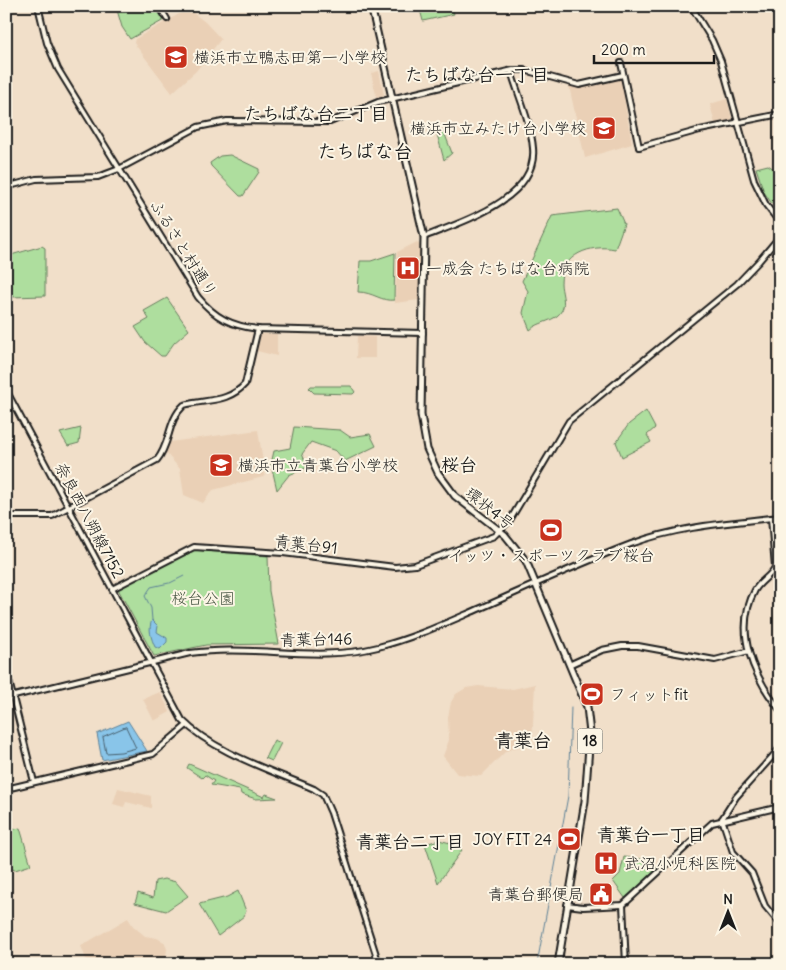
<svg xmlns="http://www.w3.org/2000/svg" width="786" height="970" font-family="Delius,'Klee One',sans-serif">
<style>
.built{fill:#ead0b6}
.green{fill:#aede9e;stroke:#657d5d}
.water{fill:#89c5e9;stroke:#5d8197}
.lines{fill:none;stroke-linecap:round;stroke-linejoin:round}
.shore{stroke:#48606e;stroke-width:1}
.stream{stroke:#5d8197;stroke-width:1}
.minor-casing{stroke:#1c1c1c;stroke-width:8}
.major-casing{stroke:#1c1c1c;stroke-width:9}
.minor{stroke:#fcf5e5;stroke-width:4}
.major{stroke:#fcf5e5;stroke-width:5}
.labels{text-anchor:middle;stroke-width:4;stroke-linejoin:round;paint-order:stroke}
.shield{fill:#fcf5e5;stroke:#5f5d58;stroke-width:1}
.shield-label{font-size:15px;font-weight:bold;fill:#1c1c1c}
.poi-label{font-size:16px;fill:#1c1c1c;stroke:#fcf5e5;text-anchor:start}
.street-label{font-size:16px;fill:#1c1c1c;stroke:#fcf5e5}
.park-label{font-size:16px;fill:#485643;stroke:#fcf5e5}
.neighbourhood-label{font-size:18px;font-weight:bold;fill:#1c1c1c;stroke:#fcf5e5}
.quarter-label{font-size:19px;font-weight:bold;fill:#1c1c1c;stroke:#fcf5e5}
</style>
<rect width="100%" height="100%" fill="#f1dfc9"/>
<filter id="ink" filterUnits="userSpaceOnUse"><feTurbulence type="fractalNoise" baseFrequency=".02" numOctaves="2"/><feDisplacementMap in="SourceGraphic" scale="10" xChannelSelector="R" yChannelSelector="G"/><feConvolveMatrix kernelMatrix="1 2 1 2 8 2 1 2 1" color-interpolation-filters="sRGB"/></filter>
<g filter="url(#ink)">
<g class="built">
<polygon points="188,9 205,22 221,39 196,71 172,93 134,43 135,39"/>
<polygon points="379,71 384,95 377,99 371,73"/>
<polygon points="619,78 621,80 632,144 585,158 569,86 578,88"/>
<polygon points="727,99 732,118 731,121 715,124 710,104"/>
<polygon points="417,242 420,245 419,300 395,303 397,252"/>
<polygon points="261,334 277,334 277,356 257,351"/>
<polygon points="357,336 375,337 375,358 356,358"/>
<polygon points="258,430 265,475 263,477 213,490 203,503 184,495 180,469 166,453 170,442"/>
<polygon points="535,684 532,742 506,751 481,776 457,774 443,756 449,740 448,717 451,702 456,694 466,688 478,686 513,689"/>
<polygon points="160,692 170,712 154,721 143,699"/>
<polygon points="118,788 151,796 151,808 126,802 124,807 113,804"/>
<polygon points="128,918 133,926 145,936 157,938 164,942 167,949 165,964 98,964 86,959 81,946"/>
</g>
<g class="green">
<polygon points="124,6 157,6 164,20 130,39 122,27 117,10"/>
<polygon points="419,6 452,6 454,14 423,21"/>
<polygon points="444,132 452,153 444,160 437,134"/>
<polygon points="230,155 259,169 259,172 243,196 240,196 211,166 210,163 220,156"/>
<polygon points="768,165 780,173 780,196 772,204 764,192 756,168"/>
<path d="M 617,208 L 624,224 L 615,249 C 591,244 561,254 561,283 C 561,291 566,302 562,310 C 556,322 539,321 530,330 L 523,313 L 528,291 L 522,281 L 552,216 Z"/>
<polygon points="42,246 45,248 45,296 11,297 11,255"/>
<path d="M 395,253 L 394,300 C 382,302 373,292 358,292 L 360,261 L 371,261 Z"/>
<polygon points="167,298 189,330 174,343 165,356 161,356 145,342 135,327 149,319 144,311"/>
<polygon points="311,386 351,386 355,392 353,394 314,393 309,388"/>
<polygon points="646,411 655,428 647,435 651,442 622,457 616,442 629,424"/>
<polygon points="294,427 340,430 350,437 370,434 376,446 345,461 336,451 311,442 302,454 308,467 289,475 277,490 271,464 274,451 290,448"/>
<polygon points="81,428 79,443 68,446 60,433"/>
<polygon points="193,550 268,556 269,591 279,644 206,645 154,656 118,589"/>
<polygon points="274,740 281,743 272,761 265,758"/>
<polygon points="189,764 264,797 266,794 277,798 256,799 241,794 240,790 211,785 214,781 205,775 202,778 187,768"/>
<polygon points="20,828 31,865 15,870 6,867 6,831"/>
<polygon points="439,840 454,844 462,850 438,883 425,844"/>
<polygon points="624,857 649,860 657,869 625,898 613,881 620,874"/>
<polygon points="164,879 176,882 188,896 166,911 135,903 138,893 153,898 155,881"/>
<polygon points="238,891 246,911 244,916 218,936 199,904 227,897"/>
</g>
<g class="water">
<path d="M 152,620 L 158,626 L 157,632 L 167,638 L 167,642 L 160,649 L 155,647 C 151,638 148,629 152,620 Z"/>
<polygon points="128,721 147,751 102,760 97,734"/>
</g>
<g class="lines">
<polygon class="shore" points="126,727 136,748 121,752 106,753 103,737"/>
<g class="stream">
<polyline points="170,583 184,576"/>
<polyline points="152,620 151,608 145,596 151,587 169,583"/>
<polyline points="537,964 568,796 571,707"/>
</g>
<g class="minor-casing">
<g id="minor">
<path d="M 38,6 L 47,43 L 58,69 L 198,297 C 215,318 232,326 258,329 L 423,333"/>
<polyline points="159,6 167,19"/>
<polyline points="691,6 712,40 721,61 754,180 766,205 780,223"/>
<polyline points="621,63 639,147"/>
<polyline points="639,147 700,130 780,114"/>
<polyline points="6,187 36,179 98,177 119,169 198,127 227,121 330,122 378,102 513,70 524,70 579,85 623,75"/>
<path d="M 424,237 C 461,222 538,199 533,148 C 531,123 518,95 511,71"/>
<path d="M 6,390 L 182,720 C 213,752 273,771 314,789 L 323,795 L 331,813 L 379,964"/>
<path d="M 6,516 L 52,516 L 157,460 C 171,443 167,421 184,405 C 207,399 228,403 245,384 L 258,329"/>
<path d="M 771,518 L 775,567 C 771,576 760,581 755,590 C 733,631 753,676 780,710"/>
<polyline points="112,589 194,547 283,553 395,567 415,565 494,536 510,520 569,421 737,284 759,261 780,236"/>
<polyline points="571,664 602,650 622,646 638,646 715,660 749,651"/>
<polyline points="6,669 34,782"/>
<path d="M 6,698 L 190,653 C 253,644 316,663 378,647 C 414,638 448,622 481,608 C 531,586 581,563 631,544 C 679,526 729,523 780,517"/>
<polyline points="6,789 153,754 187,725"/>
<polyline points="722,819 733,852 752,873 765,906 780,924"/>
<polyline points="722,819 736,797 780,748"/>
<polyline points="567,905 583,907 623,905 712,823 780,807"/>
<polyline points="623,905 626,964"/>
<polyline points="6,963 11,964"/>
</g>
</g>
<g class="major-casing">
<polyline id="major" points="371,6 424,237 421,415 427,449 438,473 455,496 505,535 526,561 587,707 590,733 585,801 558,964"/>
</g>
<use href="#minor" class="minor"/>
<use href="#major" class="major"/>
</g>
</g>
<defs>
<g id="school-square" transform="scale(1.25)"><rect x="-9" y="-9" width="18" height="18" rx="4" fill="#c8321e" stroke="#fcf5e5"/><path d="M0-5L7-2L0 1L-7-2ZM-4 1L0 2.5L4 1V4Q0 6-4 4Z" fill="#fff"/></g>
<g id="hospital-square" transform="scale(1.25)"><rect x="-9" y="-9" width="18" height="18" rx="4" fill="#c8321e" stroke="#fcf5e5"/><path d="M-5-5h3v3.5h4V-5h3V5h-3V1.5h-4V5h-3Z" fill="#fff"/></g>
<g id="stadium-square" transform="scale(1.25)"><rect x="-9" y="-9" width="18" height="18" rx="4" fill="#c8321e" stroke="#fcf5e5"/><path d="M0-5a6.5 5 0 1 0 0 10a6.5 5 0 1 0 0-10ZM-3.5-1.8h7v3.6h-7Z" fill="#fff"/></g>
<g id="civic-square" transform="scale(1.25)"><rect x="-9" y="-9" width="18" height="18" rx="4" fill="#c8321e" stroke="#fcf5e5"/><path d="M-.6-6.5H3V-4.5H.6V-3L4-1V1h2V6H-6V1h2V-1L-.6-3ZM-1.2 2.5V6h2.4V2.5Z" fill="#fff"/></g>
</defs>
<g fill-rule="evenodd">
<use href="#school-square" x="176" y="57"/>
<use href="#school-square" x="604" y="128"/>
<use href="#hospital-square" x="408" y="268"/>
<use href="#school-square" x="221" y="465"/>
<use href="#stadium-square" x="551" y="530"/>
<use href="#stadium-square" x="592" y="694"/>
<use href="#stadium-square" x="569" y="839"/>
<use href="#hospital-square" x="606" y="863"/>
<use href="#civic-square" x="601" y="894"/>
</g>
<g class="labels">
<rect class="shield" x="577.5" y="728.5" width="25" height="25" rx="4"/>
<g class="shield-label">
<text x="590" y="746">18</text>
</g>
<g class="poi-label">
<text x="194" y="63">横浜市立鴨志田第一小学校</text>
<text x="586" y="134" text-anchor="end">横浜市立みたけ台小学校</text>
<text x="426" y="274">一成会 たちばな台病院</text>
<text x="238" y="471">横浜市立青葉台小学校</text>
<text x="551" y="561" text-anchor="middle">イッツ・スポーツクラブ桜台</text>
<text x="610" y="700">フィットfit</text>
<text x="552" y="845" text-anchor="end">JOY FIT 24</text>
<text x="624" y="869">武沼小児科医院</text>
<text x="584" y="900" text-anchor="end">青葉台郵便局</text>
</g>
<g class="street-label">
<text transform="translate(184 248) rotate(58)" y="6">ふるさと村通り</text>
<text transform="translate(490 508) rotate(39)" y="6">環状4号</text>
<text transform="translate(90 520) rotate(62)" y="6">奈良西八朔線7152</text>
<text transform="translate(306 544) rotate(7)" y="6">青葉台91</text>
<text transform="translate(316 639) rotate(-1)" y="6">青葉台146</text>
</g>
<g class="park-label">
<text x="203" y="604">桜台公園</text>
</g>
<g class="neighbourhood-label">
<text x="477" y="81">たちばな台一丁目</text>
<text x="316" y="120">たちばな台二丁目</text>
<text x="459" y="471">桜台</text>
<text x="651" y="841">青葉台一丁目</text>
<text x="410" y="848">青葉台二丁目</text>
</g>
<g class="quarter-label">
<text x="365" y="158">たちばな台</text>
<text x="523" y="747">青葉台</text>
</g>
</g>
<rect width="786" height="970" fill="none" stroke="#fcf5e5" stroke-width="25"/>
<rect x="12" y="12" width="761" height="945" fill="none" stroke="#1c1c1c" stroke-width="2" filter="url(#ink)"/>
<g transform="translate(728 912)" stroke="#fcf5e5" stroke-width="4" paint-order="stroke">
<path d="M0-4L9 19L0 12L-9 19Z" fill="#1c1c1c"/>
<text y="-8" font-size="14" font-weight="bold" text-anchor="middle" fill="#1c1c1c">N</text>
</g>
<path d="M594 55v8h120v-8" fill="none" stroke="#1c1c1c" stroke-width="2.5"/>
<text x="601" y="55" font-size="15" fill="#1c1c1c" stroke="#fcf5e5" stroke-width="4" paint-order="stroke">200 m</text>
</svg>
